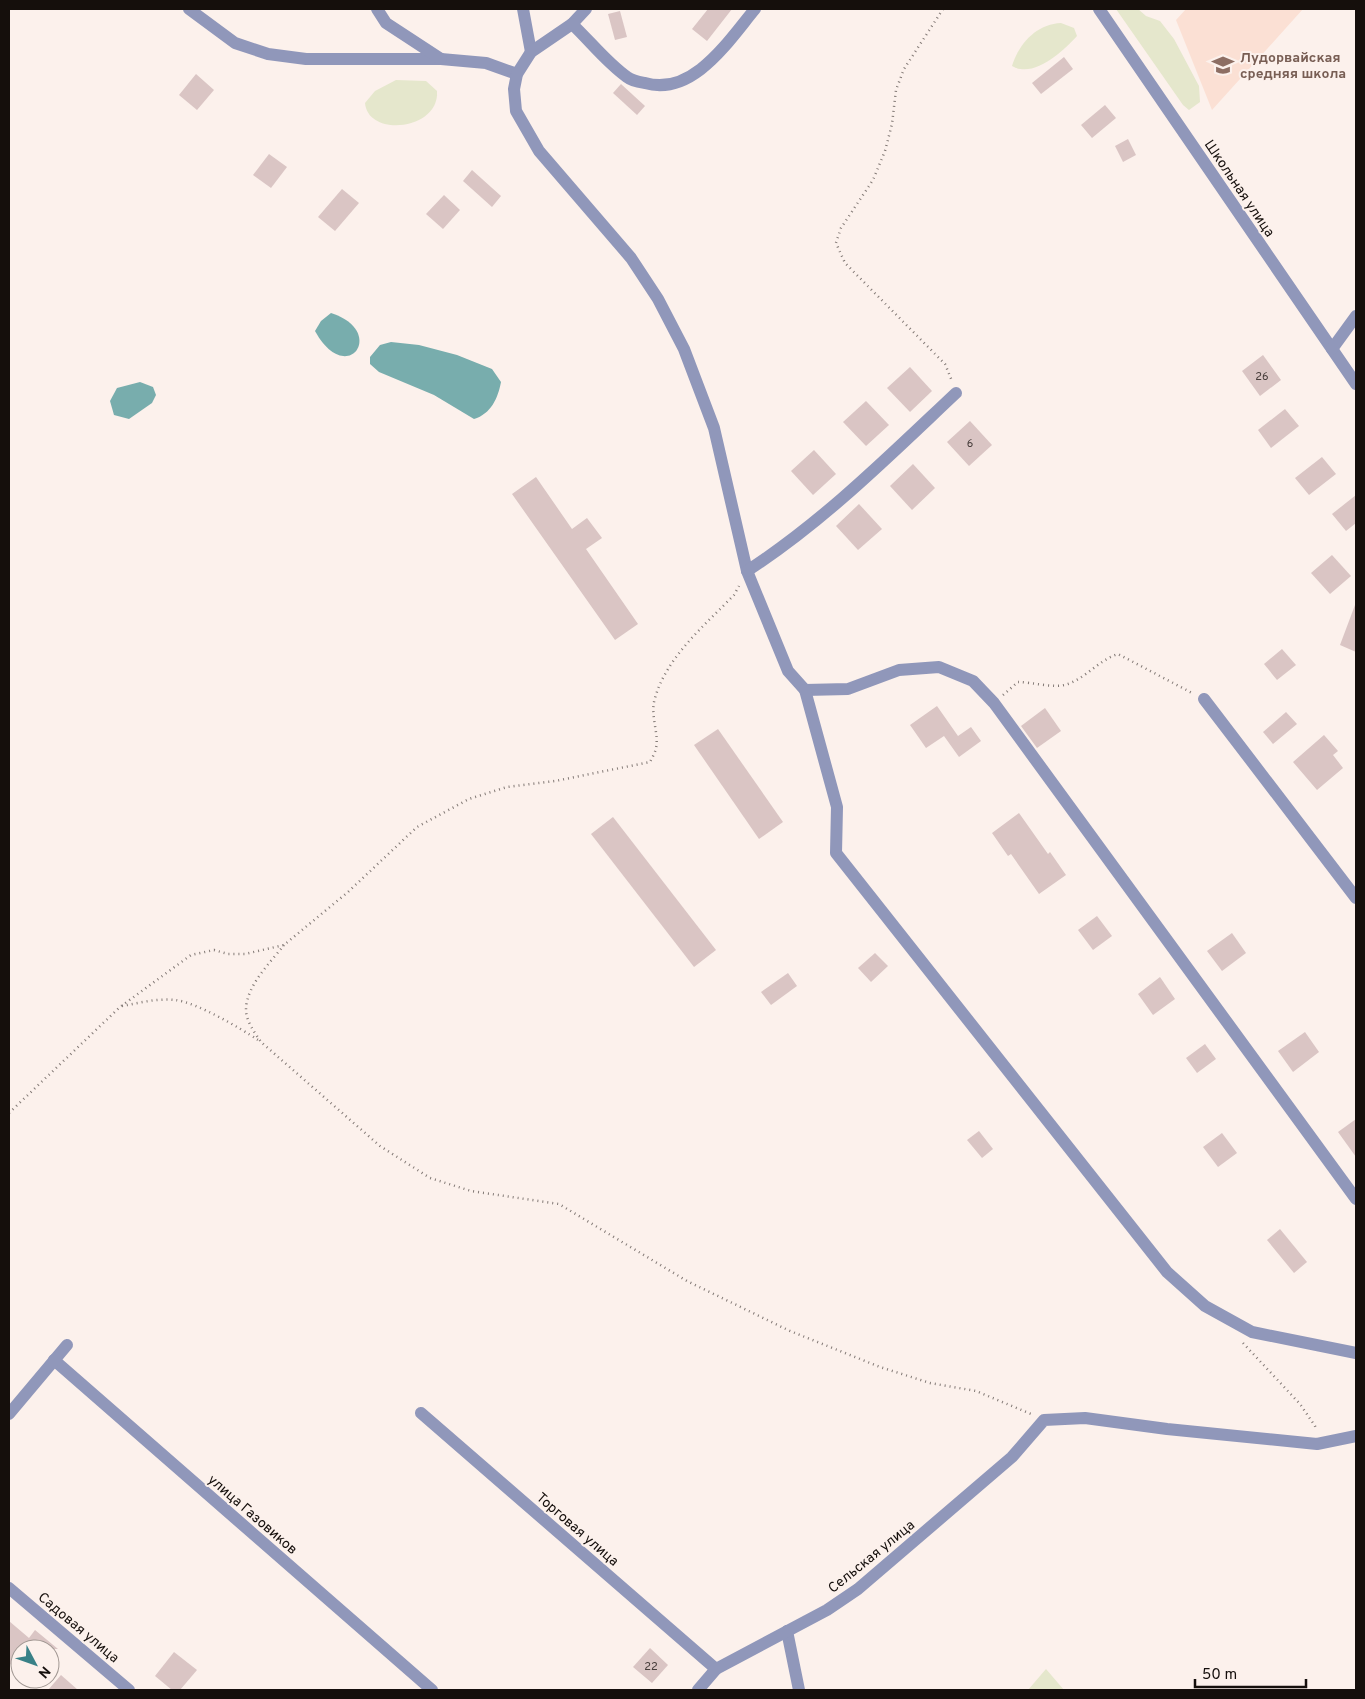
<svg xmlns="http://www.w3.org/2000/svg" width="1365" height="1699" font-family="Overpass,sans-serif">
<style>
.built{fill:#fbe0d4}
.green{fill:#e5e7cc}
.water{fill:#78adad}
.building{fill:#dac5c4}
.lines{fill:none;stroke-linecap:round;stroke-linejoin:round}
.path{stroke:#837a76;stroke-width:2.5;stroke-dasharray:1 4;stroke-linecap:butt}
.minor{stroke:#9097ba;stroke-width:12}
.labels{text-anchor:middle;stroke-width:4;stroke-linejoin:round;paint-order:stroke}
.number-label{font-size:11px;fill:#463c3a}
.education-label{font-size:14px;font-weight:bold;fill:#785e54;stroke:#fcf1ec;text-anchor:start}
.street-label{font-size:14px;fill:#150f0c;stroke:#fcf1ec}
</style>
<rect width="100%" height="100%" fill="#fcf1ec"/>
<polygon class="built" points="1186,9 1303,9 1212,110 1176,20"/>
<g class="green">
<polygon points="1116,9 1138,9 1146,16 1160,21 1174,39 1199,86 1200,102 1189,110 1183,105"/>
<path d="M 1061,23 L 1074,28 L 1077,36 C 1063,51 1034,79 1012,66 C 1019,43 1037,24 1061,23 Z"/>
<path d="M 396,80 L 426,81 L 437,91 C 440,130 368,138 365,103 L 375,91 Z"/>
<polygon points="1046,1669 1064,1690 1028,1690"/>
</g>
<g class="water">
<path d="M 331,313 C 388,331 347,389 315,331 L 321,321 Z"/>
<path d="M 391,342 L 419,345 L 457,355 L 492,369 L 501,382 C 498,398 491,414 474,419 L 434,395 L 379,372 L 370,364 L 370,357 L 380,345 Z"/>
<polygon points="140,382 153,387 156,395 152,403 129,419 114,415 110,401 117,388"/>
</g>
<g class="building">
<polygon points="708,9 732,9 707,41 692,29"/>
<polygon points="620,11 627,37 615,40 608,14"/>
<polygon points="1064,57 1073,69 1041,94 1032,83"/>
<polygon points="196,74 214,90 197,110 179,95"/>
<polygon points="621,84 645,106 637,115 613,93"/>
<polygon points="1105,105 1116,118 1092,138 1081,125"/>
<polygon points="1128,139 1136,155 1123,162 1115,146"/>
<polygon points="269,154 287,167 271,188 253,175"/>
<polygon points="472,170 501,196 492,207 463,181"/>
<polygon points="342,189 359,203 335,231 318,217"/>
<polygon points="444,195 460,210 443,229 426,214"/>
<polygon points="1263,355 1281,380 1260,396 1242,371"/>
<polygon points="910,367 932,391 910,412 887,388"/>
<polygon points="866,401 889,425 866,446 843,422"/>
<polygon points="1285,409 1299,426 1271,448 1258,430"/>
<polygon points="970,421 992,445 969,466 947,442"/>
<polygon points="814,450 836,474 813,495 791,471"/>
<polygon points="1322,457 1336,474 1309,495 1295,478"/>
<polygon points="913,464 935,488 912,510 890,486"/>
<polygon points="536,477 572,529 587,518 602,538 586,549 638,624 615,640 512,494"/>
<polygon points="1356,495 1356,523 1346,531 1332,514"/>
<polygon points="859,504 882,529 858,550 836,526"/>
<polygon points="1332,555 1351,576 1330,594 1311,573"/>
<polygon points="1355,605 1356,606 1356,652 1340,645"/>
<polygon points="1282,649 1296,665 1277,680 1264,664"/>
<polygon points="937,706 958,736 971,727 981,741 959,757 944,736 926,748 910,725"/>
<polygon points="1045,708 1061,731 1037,748 1021,726"/>
<polygon points="1286,712 1297,724 1273,744 1263,732"/>
<polygon points="718,729 783,822 759,839 694,745"/>
<polygon points="1324,735 1338,751 1333,755 1343,768 1317,790 1293,762"/>
<polygon points="1019,813 1048,854 1050,852 1066,875 1039,894 1011,854 1008,856 992,833"/>
<polygon points="613,817 716,950 694,967 591,834"/>
<polygon points="1097,916 1112,936 1093,950 1078,930"/>
<polygon points="1232,933 1246,953 1222,971 1207,951"/>
<polygon points="875,953 888,966 871,982 858,968"/>
<polygon points="788,973 797,986 771,1005 761,992"/>
<polygon points="1160,977 1175,999 1153,1015 1138,994"/>
<polygon points="1305,1032 1319,1052 1293,1072 1278,1051"/>
<polygon points="1205,1044 1216,1059 1197,1073 1186,1058"/>
<polygon points="1356,1119 1356,1157 1338,1132"/>
<polygon points="979,1131 993,1149 982,1158 967,1140"/>
<polygon points="1222,1133 1237,1153 1218,1167 1203,1147"/>
<polygon points="1280,1229 1307,1262 1294,1273 1267,1240"/>
<polygon points="9,1621 29,1638 35,1630 58,1649 20,1649 20,1673 9,1663"/>
<polygon points="650,1648 668,1665 652,1683 633,1667"/>
<polygon points="174,1652 197,1670 180,1690 172,1690 155,1676"/>
<polygon points="61,1675 78,1690 48,1690"/>
</g>
<g class="lines">
<g class="path">
<polyline points="943,9 904,69 896,90 892,124 885,151 873,180 841,228 836,243 845,263 945,364 952,381"/>
<path d="M 1003,695 L 1018,682 C 1032,682 1055,689 1068,684 C 1087,677 1099,660 1118,654 L 1194,694"/>
<path d="M 284,945 C 270,963 246,986 246,1010 C 246,1021 255,1033 261,1042 L 380,1146 L 430,1178 L 471,1191 L 559,1204 L 687,1281 L 790,1331 L 880,1367 L 930,1383 L 976,1391 L 1031,1414"/>
<path d="M 122,1006 C 139,1003 157,998 175,1000 C 196,1002 240,1028 258,1040"/>
<path d="M 9,1113 L 120,1007 L 191,955 L 214,950 L 228,954 L 245,954 L 284,945 L 348,892 L 417,827 L 469,799 L 507,787 L 555,781 L 650,762 C 652,758 655,753 656,748 C 659,735 651,717 654,702 C 664,659 705,625 734,595 L 739,586"/>
<polyline points="1243,1343 1300,1404 1315,1426 1316,1430"/>
</g>
<g class="minor">
<polyline points="189,9 235,43 268,54 306,59 441,59 486,63 517,74"/>
<polyline points="377,9 386,23 441,59"/>
<polyline points="523,9 531,52"/>
<polyline points="586,9 572,24 531,52 517,74 514,89 516,111 539,151 631,258 658,299 684,349 714,428 747,571 788,671 805,690 848,689 899,670 939,667 973,681 994,703 1356,1199"/>
<polyline points="1099,9 1356,384"/>
<path d="M 572,24 C 590,41 607,63 627,77 C 632,81 639,82 645,83 C 693,97 729,40 755,9"/>
<polyline points="1332,349 1356,316"/>
<path d="M 747,571 C 824,521 889,456 956,393"/>
<polyline points="805,690 837,807 836,853 1167,1272 1205,1306 1252,1332 1356,1353"/>
<polyline points="1204,699 1356,898"/>
<polyline points="54,1360 432,1690"/>
<polyline points="421,1413 716,1669"/>
<polyline points="9,1414 67,1345"/>
<polyline points="9,1588 129,1690"/>
<polyline points="787,1631 799,1690"/>
<polyline points="698,1690 716,1669 827,1610 858,1589 1012,1457 1044,1420 1085,1418 1167,1429 1317,1444 1356,1436"/>
</g>
</g>
<defs>
<g id="school-bare" transform="scale(1.725)"><path d="M0-5L7-2L0 1L-7-2ZM-4 1L0 2.5L4 1V4Q0 6-4 4Z" fill="#8d6e63" stroke="#fcf1ec" stroke-width="2.5" paint-order="stroke"/></g>
</defs>
<g fill-rule="evenodd">
<use href="#school-bare" x="1223" y="65"/>
</g>
<g class="labels">
<g class="number-label">
<text x="1262" y="380">26</text>
<text x="970" y="447">6</text>
<text x="651" y="1670">22</text>
</g>
<g class="education-label">
<text x="1240" y="62">Лудорвайская<tspan x="1240" dy="16">средняя школа</tspan></text>
</g>
<g class="street-label">
<text transform="translate(1240 188) rotate(56)" y="5">Школьная улица</text>
<text transform="translate(253 1514) rotate(41)" y="5">улица Газовиков</text>
<text transform="translate(578 1529) rotate(41)" y="5">Торговая улица</text>
<text transform="translate(871 1556) rotate(-39)" y="5">Сельская улица</text>
<text transform="translate(79 1627) rotate(40)" y="5">Садовая улица</text>
</g>
</g>
<rect width="1365" height="1699" fill="none" stroke="#150f0c" stroke-width="20"/>
<g transform="translate(35 1664) rotate(131)"><circle r="24" fill="#fcf1ec" stroke="#a09792"/>
<path d="M0-4L9 19L0 12L-9 19Z" fill="#398187"/>
<text y="-8" font-size="14" font-weight="bold" text-anchor="middle" fill="#150f0c">N</text>
</g>
<path d="M1195 1679v8h111v-8" fill="none" stroke="#150f0c" stroke-width="2.5"/>
<text x="1202" y="1679" font-size="15" fill="#150f0c" stroke="#fcf1ec" stroke-width="4" paint-order="stroke">50 m</text>
</svg>
